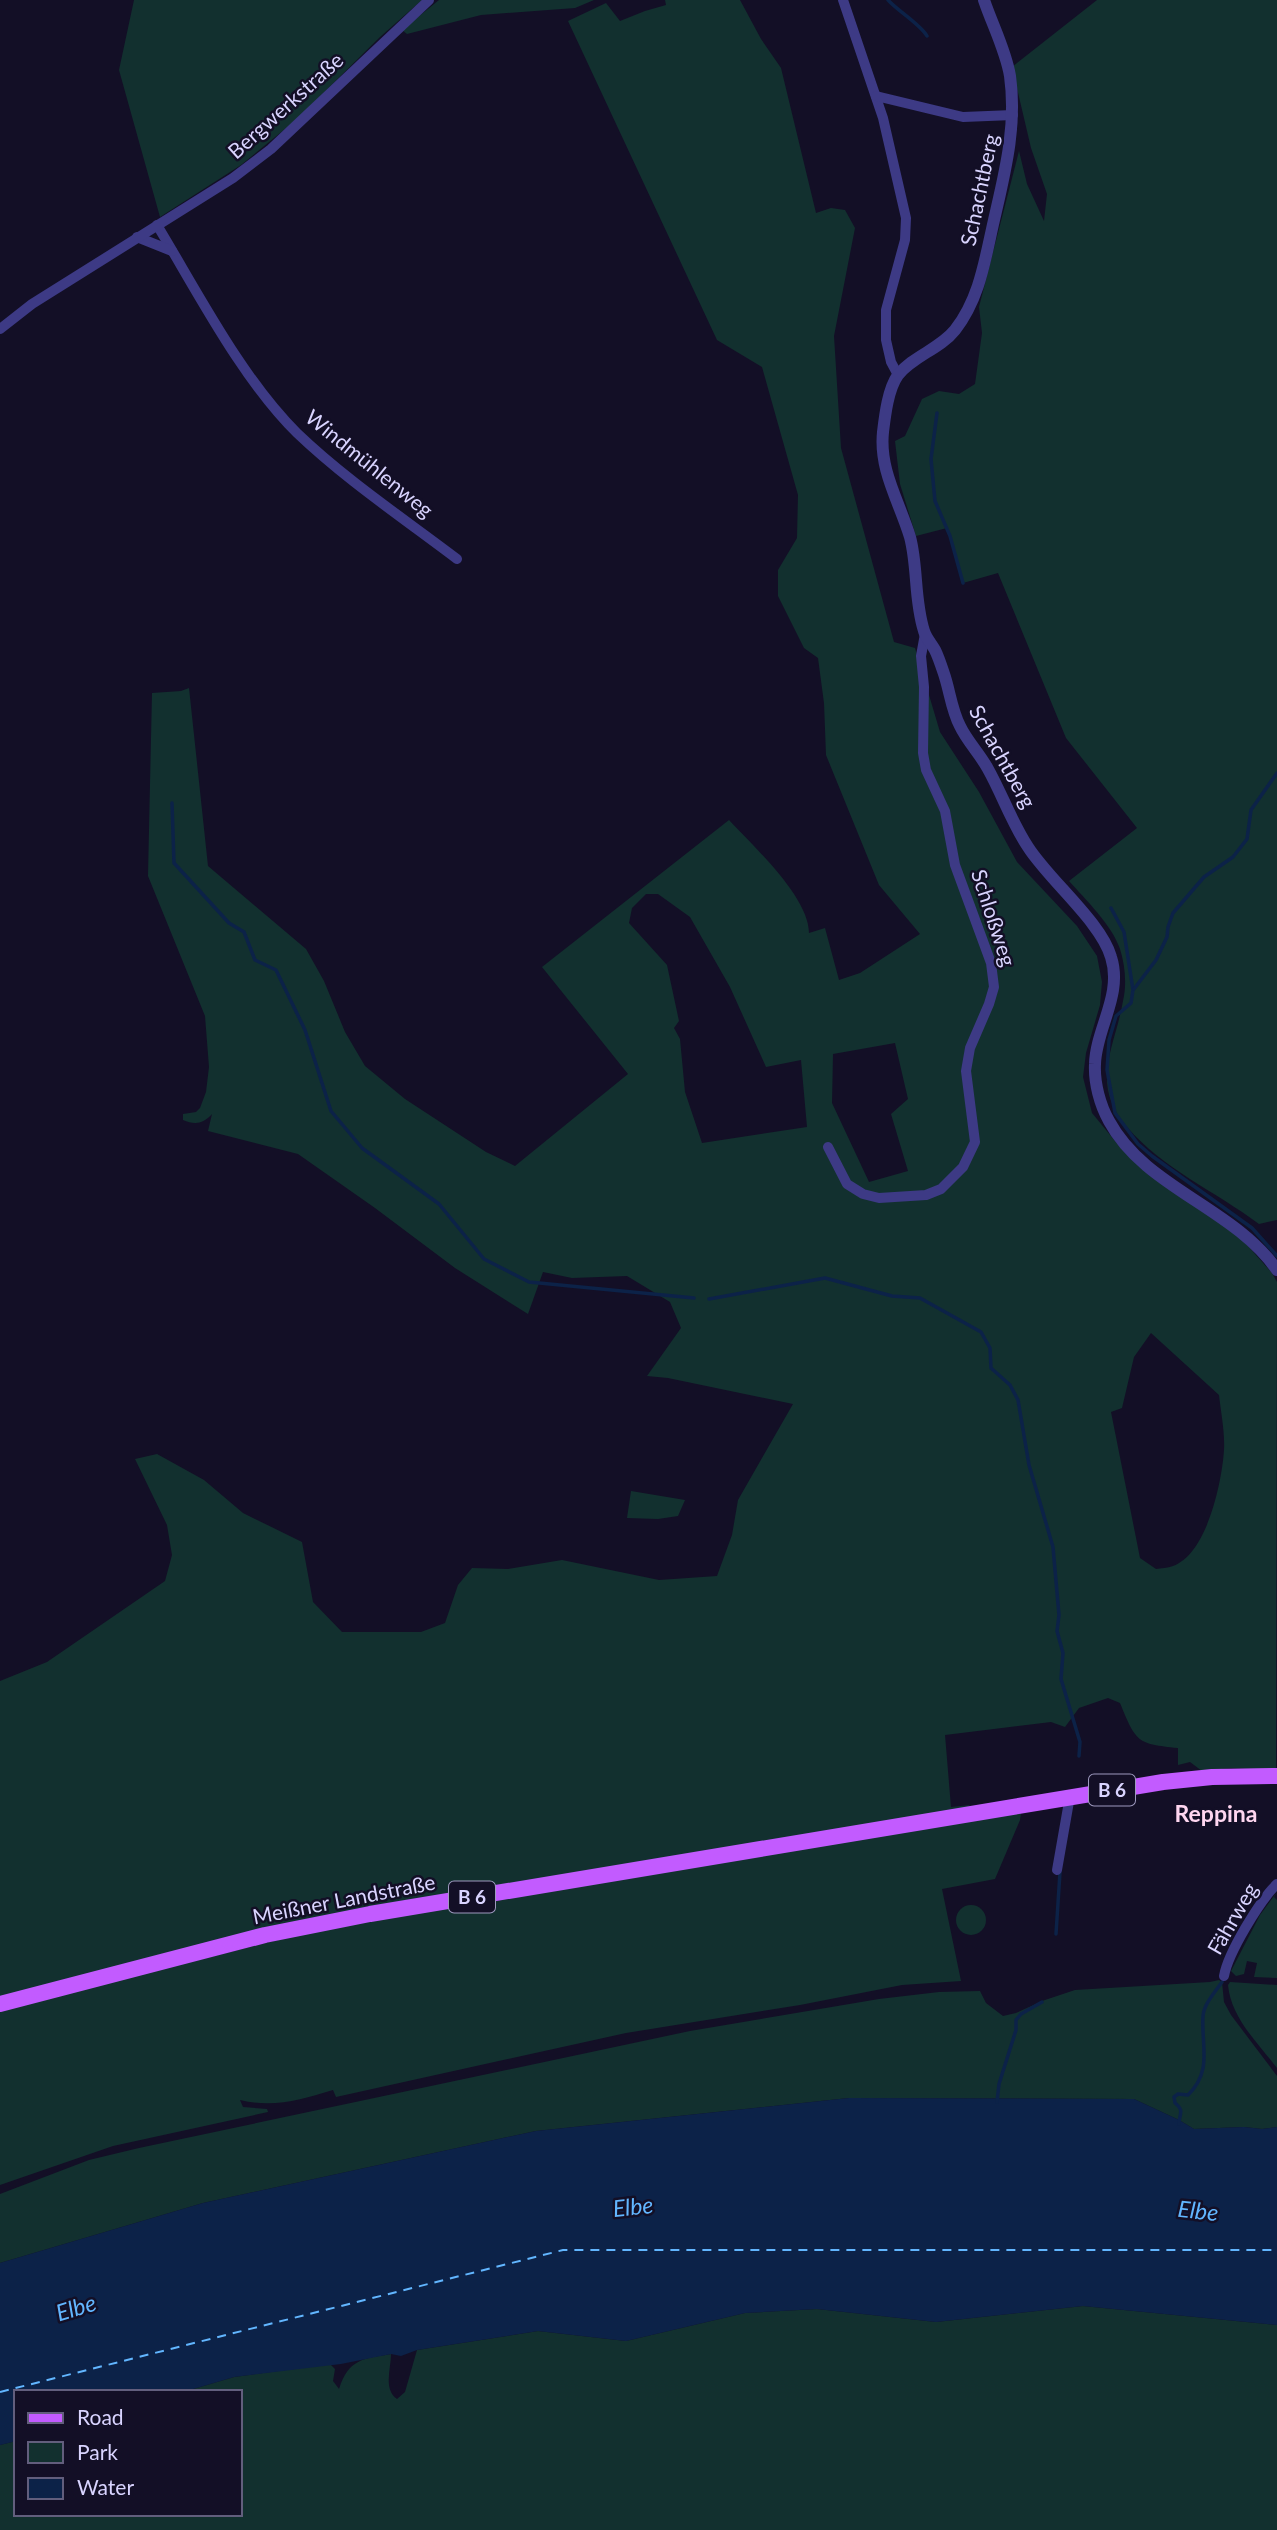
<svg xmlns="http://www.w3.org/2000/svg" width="1277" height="2530" font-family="Lato,sans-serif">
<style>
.green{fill:#12302f;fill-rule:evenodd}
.water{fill:#0c2248}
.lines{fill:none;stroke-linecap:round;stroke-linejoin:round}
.stream{stroke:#0c2248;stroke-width:3.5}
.ferry{stroke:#62b6ff;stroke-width:2;stroke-dasharray:9 7;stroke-linecap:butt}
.minor{stroke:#3d3a85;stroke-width:10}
.tertiary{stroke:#3d3a85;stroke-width:12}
.primary{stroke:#c25bff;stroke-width:16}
.labels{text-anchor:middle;stroke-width:5;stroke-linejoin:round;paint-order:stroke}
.shield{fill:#130f26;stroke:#9e99be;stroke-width:2}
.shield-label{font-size:19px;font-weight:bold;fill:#d9d4ff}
.street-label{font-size:21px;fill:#d9d4ff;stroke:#130f26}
.neighbourhood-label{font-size:23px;font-weight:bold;fill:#ffd6f0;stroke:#130f26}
.water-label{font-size:23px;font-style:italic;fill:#62b6ff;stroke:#130f26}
</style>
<rect width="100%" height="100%" fill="#130f26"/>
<g class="green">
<polygon points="134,0 422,0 380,37 296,120 241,165 160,217 119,70"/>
<polygon points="439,0 594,0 575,8 481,15 407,34 402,30"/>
<path d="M 665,0 L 740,0 L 761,39 L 781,68 L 816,213 L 831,208 L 845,210 L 855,228 L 834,336 L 841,448 L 894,642 L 915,648 L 940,732 L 979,792 L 1017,862 L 1077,926 L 1097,956 L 1102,982 L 1100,1005 L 1086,1053 L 1083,1077 L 1092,1113 L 1120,1147 L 1240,1237 L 1272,1273 L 1277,1282 L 1276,1770 L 1231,1768 L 1202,1771 L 1190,1762 L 1178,1765 L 1178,1748 C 1137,1744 1136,1742 1120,1703 L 1108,1698 L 1079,1708 L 1065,1727 L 1051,1722 L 945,1735 L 951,1807 L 970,1805 L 967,1808 L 385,1904 L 0,1998 L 0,1681 L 47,1662 L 165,1581 L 172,1555 L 167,1525 L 135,1459 L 157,1454 L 204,1480 L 243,1513 L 302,1542 L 313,1602 L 342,1632 L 421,1632 L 445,1623 L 458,1585 L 472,1568 L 508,1569 L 562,1560 L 659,1580 L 717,1576 L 732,1535 L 738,1500 L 793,1404 L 668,1378 L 647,1376 L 681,1328 L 670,1302 L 627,1276 L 572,1278 L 543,1272 L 528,1314 L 455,1268 L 375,1208 L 298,1154 L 208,1131 L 212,1114 C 203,1124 195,1125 183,1120 L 183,1114 L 196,1112 L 200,1108 L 206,1092 L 209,1067 L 205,1016 L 148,876 L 152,693 L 181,691 L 189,688 L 208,866 L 306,949 L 324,981 L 345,1032 L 365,1066 L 405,1099 L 486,1152 L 515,1166 L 628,1074 L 542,967 L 729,820 C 753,846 809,897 809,933 L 825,928 L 839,980 L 860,973 L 920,934 L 879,885 L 826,755 L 824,703 L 818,658 L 804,648 L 778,596 L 778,570 L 797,538 L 798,495 L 762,367 L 717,340 L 568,21 L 606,3 L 620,21 L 645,11 L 666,5 ZM 646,894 L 658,894 L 690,917 L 730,987 L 766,1067 L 801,1060 L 807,1127 L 702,1143 L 685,1092 L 680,1039 L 674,1028 L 679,1021 L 667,965 L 629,923 L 632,908 ZM 895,1043 L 908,1099 L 891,1114 L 908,1171 L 869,1182 L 832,1103 L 833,1054 ZM 1151,1333 L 1219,1395 C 1221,1413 1225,1432 1224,1450 C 1222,1482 1207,1554 1173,1566 C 1168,1568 1161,1568 1156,1569 L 1140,1558 L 1111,1412 L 1122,1408 L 1134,1357 Z"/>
<path d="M 1097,0 L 1277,0 L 1277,1220 L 1259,1224 C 1215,1191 1163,1169 1127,1127 C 1089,1083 1115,1048 1123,1001 C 1127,984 1125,965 1120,949 C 1112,925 1085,899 1069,881 L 1137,828 L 1066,738 L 998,573 L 963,583 L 947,528 L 916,536 L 900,484 L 895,441 L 905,436 L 922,399 L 939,391 L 959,394 L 975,384 L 982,333 L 979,307 L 1019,151 L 1027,184 L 1044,221 L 1047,194 L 1031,148 L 1012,67 Z"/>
<polygon points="631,1491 685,1500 678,1516 658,1519 627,1518"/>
<path d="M 1021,1813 L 1020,1820 L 995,1879 L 942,1889 L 961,1981 L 902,1985 L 800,2005 L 626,2033 L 336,2097 L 333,2090 C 301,2100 273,2108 240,2100 L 243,2107 L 267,2109 L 268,2112 L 113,2146 L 0,2185 L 0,2010 L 294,1936 L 431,1910 Z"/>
<polygon points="1277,1892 1274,1897 1277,1900 1277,1978 1254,1977 1257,1963 1247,1961 1244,1974 1236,1976 1231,1971 1260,1915"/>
<circle cx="971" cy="1920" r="15"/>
<polygon points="1219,1980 1222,1982 1224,2002 1231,2015 1277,2076 1277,2127 1262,2129 1244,2127 1194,2129 1179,2120 1134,2099 849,2098 536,2131 203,2203 0,2263 0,2194 89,2160 139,2148 690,2031 879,1999 939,1992 980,1991 986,2003 1003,2016 1016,2013 1042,2001 1075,1990 1210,1982"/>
<path d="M 1230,1982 L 1277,1985 L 1277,2068 C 1258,2043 1231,2018 1228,1985 Z"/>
<path d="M 1083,2306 L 1277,2325 L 1277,2530 L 0,2530 L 0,2445 L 16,2441 L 16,2514 L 240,2514 L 240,2392 L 183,2392 L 234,2377 L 330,2364 L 335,2369 L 333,2381 L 339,2389 C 349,2359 362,2359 391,2354 C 391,2369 383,2389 397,2399 L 405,2392 L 417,2350 L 538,2331 L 626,2341 L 745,2313 L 817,2309 L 936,2322 Z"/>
</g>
<polygon class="water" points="849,2098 1134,2099 1179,2120 1194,2129 1244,2127 1262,2129 1277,2127 1277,2325 1083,2306 936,2322 817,2309 745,2313 626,2341 538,2331 417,2350 401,2356 391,2354 341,2364 234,2377 183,2392 16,2392 16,2441 0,2445 0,2263 203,2203 536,2131"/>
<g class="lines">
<g class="stream">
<path d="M 888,0 C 898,11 921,25 927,36"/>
<polyline points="937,413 931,459 935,501 950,536 963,583"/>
<polyline points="172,803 174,863 229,923 244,932 255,960 276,970 305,1030 331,1111 362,1148 439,1204 484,1259 529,1282 694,1298"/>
<polyline points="1111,908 1124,932 1133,990 1131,1003 1116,1016 1109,1040 1107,1070 1115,1113 1138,1144 1152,1156 1252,1228 1277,1256"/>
<polyline points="1134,989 1156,960 1167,937 1168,927 1173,913 1204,877 1233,857 1247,839 1251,810 1277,773"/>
<polyline points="709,1299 825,1278 892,1296 920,1298 981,1332 990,1348 991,1368 1010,1385 1018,1400 1029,1465 1053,1547 1059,1615 1057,1631 1063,1653 1061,1679 1080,1742 1079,1756"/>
<polyline points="1056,1934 1060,1872"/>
<polyline points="997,2102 999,2084 1016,2030 1016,2020 1021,2014 1042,2002"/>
<path d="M 1179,2124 C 1179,2114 1185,2111 1175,2103 L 1174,2097 L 1178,2094 L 1188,2095 C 1213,2071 1201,2045 1203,2016 C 1204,2004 1215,1992 1222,1982"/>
</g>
<polyline class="ferry" points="0,2392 563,2250 1277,2250"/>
<g class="minor">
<polyline points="843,0 883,118 906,218 905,240 886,310 886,340 891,362 898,375"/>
<polyline points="876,96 963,117 1013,115"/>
<path d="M 157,225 C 197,291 242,379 297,433 C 345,479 403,518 457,559"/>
<polyline points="137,237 172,251"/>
<polyline points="0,329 32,304 233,178 271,149 429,0"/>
<polyline points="828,1147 847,1184 863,1194 879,1198 926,1195 941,1189 963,1167 975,1142 966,1071 970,1048 989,1004 994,987 991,963 955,865 945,811 926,770 923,753 924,687 921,656 925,634"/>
<polyline points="1057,1870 1070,1796"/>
<path d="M 1224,1976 C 1228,1953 1260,1900 1277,1884"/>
</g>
<path class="tertiary" d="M 984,0 C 992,24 1006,51 1010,76 C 1017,126 1005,172 994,220 C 985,259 980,298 955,330 C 940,349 913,356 898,375 C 888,389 885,415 883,432 C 879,470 899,501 910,537 C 918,567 914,600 924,631 C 926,638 931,643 935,650 C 939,658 942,668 945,677 C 950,693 952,711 960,726 C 967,741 980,754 988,769 C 1002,794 1012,823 1028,847 C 1049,880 1101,922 1111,957 C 1123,995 1096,1028 1095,1064 C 1094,1083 1100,1105 1109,1121 C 1145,1188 1233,1207 1277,1270"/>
<polyline class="primary" points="0,2004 265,1935 370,1914 1163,1782 1212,1777 1277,1776"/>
</g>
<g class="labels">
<g class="shield">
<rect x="1089" y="1774.5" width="46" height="31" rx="5"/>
<rect x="449" y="1881.5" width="46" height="31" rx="5"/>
</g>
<g class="shield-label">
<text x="1112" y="1797">B 6</text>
<text x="472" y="1904">B 6</text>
</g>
<g class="street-label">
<text transform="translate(286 106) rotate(-42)" y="7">Bergwerkstraße</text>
<text transform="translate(980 190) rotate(-78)" y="7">Schachtberg</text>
<text transform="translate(369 464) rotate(39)" y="7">Windmühlenweg</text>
<text transform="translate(1002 757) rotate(61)" y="7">Schachtberg</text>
<text transform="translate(993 918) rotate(72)" y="7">Schloßweg</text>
<text transform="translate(344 1900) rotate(-11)" y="7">Meißner Landstraße</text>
<text transform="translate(1233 1919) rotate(-60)" y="7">Fährweg</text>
</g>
<g class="neighbourhood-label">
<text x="1216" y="1822">Reppina</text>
</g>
<g class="water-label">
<text transform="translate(633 2207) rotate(-6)" y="8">Elbe</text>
<text transform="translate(1198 2211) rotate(6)" y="8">Elbe</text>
<text transform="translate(76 2308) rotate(-17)" y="8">Elbe</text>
</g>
</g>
<rect x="14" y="2390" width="228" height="126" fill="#130f26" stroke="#625e7d" stroke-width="2"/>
<rect x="28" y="2413" width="35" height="10" fill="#c25bff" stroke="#625e7d" stroke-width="2"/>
<text x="77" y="2425" font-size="21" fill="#d9d4ff">Road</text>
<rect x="28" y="2442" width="35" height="21" fill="#12302f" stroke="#625e7d" stroke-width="2"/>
<text x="77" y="2460" font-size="21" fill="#d9d4ff">Park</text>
<rect x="28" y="2478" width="35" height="21" fill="#0c2248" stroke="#625e7d" stroke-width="2"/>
<text x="77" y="2495" font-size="21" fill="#d9d4ff">Water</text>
</svg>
